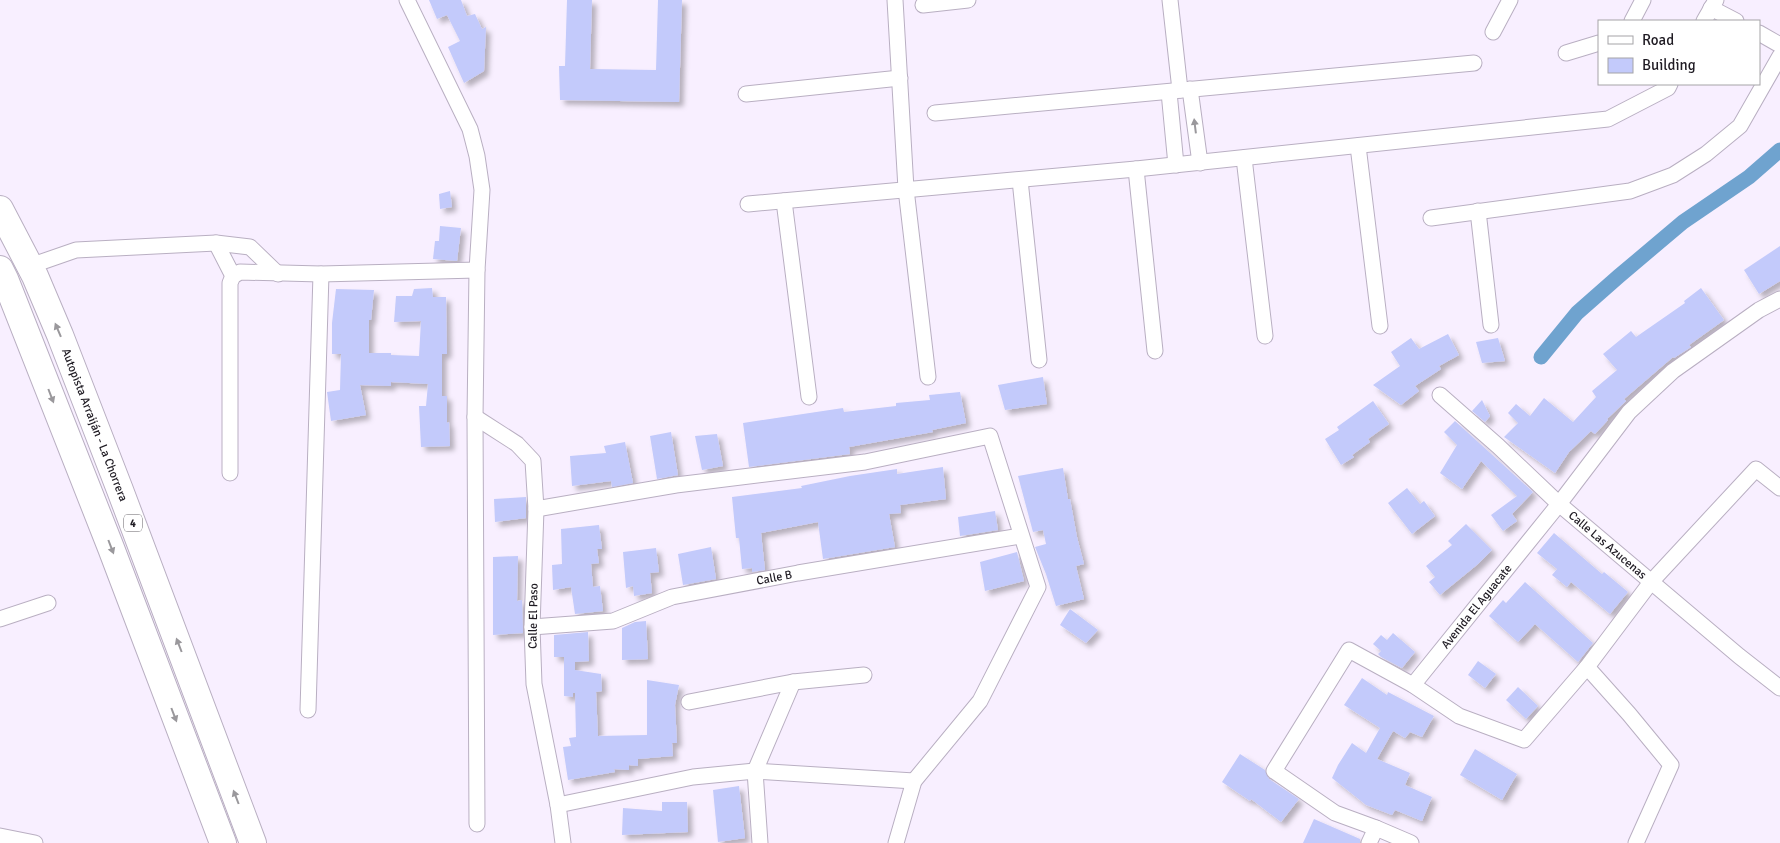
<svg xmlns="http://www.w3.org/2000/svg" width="1780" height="843" font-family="Signika,sans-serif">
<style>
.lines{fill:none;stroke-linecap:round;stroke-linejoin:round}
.canal{stroke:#6fa3cf;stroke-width:15}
.building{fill:#c3cafb;filter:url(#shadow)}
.minor-casing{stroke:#b9afc2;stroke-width:17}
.motorway-casing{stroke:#b9afc2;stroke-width:28}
.minor{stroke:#fff;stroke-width:15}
.motorway{stroke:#fff;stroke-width:26}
.oneway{fill:#9a989c}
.labels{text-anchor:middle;stroke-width:4;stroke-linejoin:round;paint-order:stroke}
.shield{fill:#fff;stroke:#625f65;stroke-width:1}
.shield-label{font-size:11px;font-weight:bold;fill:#1f1b23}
.street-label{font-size:12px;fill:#1f1b23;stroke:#fff}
</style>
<defs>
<filter id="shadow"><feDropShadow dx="4.5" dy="4.5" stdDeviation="2.5" flood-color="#0004"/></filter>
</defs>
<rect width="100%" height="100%" fill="#f8efff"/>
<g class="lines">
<polyline class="canal" points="1541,357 1577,313 1619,276 1683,222 1749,177 1780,150"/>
</g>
<g class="building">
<polygon points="429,0 461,0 467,16 475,14 482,29 486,27 484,71 464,83 448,47 460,41 447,15 437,19"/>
<polygon points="567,0 592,0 590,69 656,70 658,0 682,0 679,102 560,100 559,66 565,66"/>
<polygon points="450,191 452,207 440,209 439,194"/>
<polygon points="440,226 461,228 457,261 433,259 435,241 439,241"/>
<polygon points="1780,246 1780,281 1759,294 1744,270"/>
<polygon points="432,288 433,297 446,297 447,354 442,354 442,396 447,396 447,423 449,422 450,446 421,447 419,406 426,406 428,384 391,382 391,386 360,385 366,415 331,421 327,392 340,390 341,354 332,354 332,323 336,289 374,290 371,320 369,320 369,353 391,353 391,355 419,356 421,321 394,322 396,296 412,296 414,289"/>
<polygon points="1701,288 1724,320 1689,345 1691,347 1674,358 1673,357 1624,399 1626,401 1607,419 1608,420 1595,434 1591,431 1569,452 1555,473 1504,437 1518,423 1508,413 1516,404 1530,416 1544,398 1573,422 1596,397 1592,391 1617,370 1603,354 1631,331 1636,337 1685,303 1684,301"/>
<polygon points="1448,334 1459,355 1439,366 1441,369 1415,386 1419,391 1401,405 1373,385 1400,366 1391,352 1411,338 1419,349"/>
<polygon points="1498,338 1505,361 1482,363 1476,342"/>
<polygon points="1043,377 1047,404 1005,410 998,385"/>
<polygon points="960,392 966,423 932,430 933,432 849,447 850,454 749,467 743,423 843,408 844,412 896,406 896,403 930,400 929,395"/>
<polygon points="1482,400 1490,416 1485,422 1472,411"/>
<polygon points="1373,401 1389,424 1368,439 1370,442 1352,455 1354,457 1341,465 1325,439 1339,430 1337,427"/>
<polygon points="1455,421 1533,492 1512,514 1517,521 1503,531 1491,515 1517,496 1481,461 1462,489 1440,473 1457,445 1444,432"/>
<polygon points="671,432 678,475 657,479 650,436"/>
<polygon points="717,434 723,466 702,470 695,436"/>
<polygon points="625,442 633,483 612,487 611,481 572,486 570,456 606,453 604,446"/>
<polygon points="943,467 946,499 900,505 901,513 889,514 895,547 823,559 818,522 761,533 765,570 752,572 752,568 742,569 739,538 736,538 732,497 802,488 801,486 850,476 897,469 897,474"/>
<polygon points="1063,468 1068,499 1070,499 1077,537 1084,564 1076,566 1084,599 1056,606 1046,574 1035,547 1046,544 1043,530 1033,532 1018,476"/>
<polygon points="1407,488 1420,504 1424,501 1435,516 1412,534 1388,503"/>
<polygon points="526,497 526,518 495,522 494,499"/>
<polygon points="995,511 998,530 960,536 958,517"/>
<polygon points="1466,524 1492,550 1478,564 1440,595 1429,582 1435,577 1426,566 1452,545 1448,541"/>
<polygon points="599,525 602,549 597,549 599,563 591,564 593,587 600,586 603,611 575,614 571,587 553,590 552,565 562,564 561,529"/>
<polygon points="1554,533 1602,574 1604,572 1628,592 1610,614 1571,582 1567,587 1552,575 1557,569 1537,553"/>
<polygon points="711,547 716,579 683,585 678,554"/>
<polygon points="656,548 659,572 650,573 652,593 634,596 633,586 626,588 623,552"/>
<polygon points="1017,552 1024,581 985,591 980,562"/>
<polygon points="518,556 517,601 522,600 523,633 493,635 493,557"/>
<polygon points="1525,582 1593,643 1578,662 1535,624 1518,642 1489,616 1503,600 1506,603"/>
<polygon points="1070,609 1098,630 1086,643 1060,625"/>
<polygon points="646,621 648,659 622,660 622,628 635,622"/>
<polygon points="588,632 589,661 575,662 575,670 601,674 602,691 596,692 598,736 647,735 647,680 679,685 675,705 677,743 672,743 673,756 638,759 638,766 629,765 629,770 614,769 615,772 568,780 563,747 571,746 569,738 576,737 575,693 573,693 573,697 564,696 564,657 554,657 554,635"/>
<polygon points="1393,633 1415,652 1402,668 1381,657 1378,654 1381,651 1373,644 1381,635 1387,640"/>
<polygon points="1478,661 1496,674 1485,688 1468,675"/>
<polygon points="1362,678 1387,695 1388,692 1434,716 1422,737 1410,732 1405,738 1393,731 1377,759 1410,773 1405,785 1432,797 1422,821 1395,810 1392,815 1366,805 1332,778 1338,765 1352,743 1366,753 1380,728 1344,705"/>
<polygon points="1518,687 1538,706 1526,719 1506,700"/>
<polygon points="1475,749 1517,774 1502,800 1460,775"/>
<polygon points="1240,754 1265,770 1269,779 1299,799 1281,822 1251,799 1250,801 1222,782"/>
<polygon points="739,786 745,838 718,842 713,790"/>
<polygon points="662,802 687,802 688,832 622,835 623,808 662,811"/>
<polygon points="1314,819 1360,839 1360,843 1303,843"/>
</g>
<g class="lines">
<g class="minor-casing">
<g id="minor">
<polyline points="407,0 470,129 477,156 482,190 477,270 475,417 477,824"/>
<polyline points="895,0 906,189 928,377"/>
<polyline points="1170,0 1180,90"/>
<polyline points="923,5 968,0"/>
<polyline points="1711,8 1736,21"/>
<polyline points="1632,21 1643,0"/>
<polyline points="1704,21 1716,0"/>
<polyline points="1493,32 1510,0"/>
<polyline points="1759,33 1780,45"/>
<polyline points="1566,53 1599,43"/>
<polyline points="1190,89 1200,163"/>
<polyline points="1169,92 1176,165"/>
<polyline points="746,94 900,78"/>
<polyline points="935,113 1474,63"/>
<polyline points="1358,146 1380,326"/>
<polyline points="1244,158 1265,336"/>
<polyline points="1136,169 1155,351"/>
<polyline points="1020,180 1039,360"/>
<polyline points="784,201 809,397"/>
<polyline points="748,204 1136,169 1608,119 1668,88 1670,84"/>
<polyline points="1478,211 1491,325"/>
<polyline points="1431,218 1630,191 1673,175 1706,154 1740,126 1780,56"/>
<polyline points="216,243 233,276"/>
<polyline points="30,266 76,250 216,243 250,247 278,274"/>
<path id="s1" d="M 1440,395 L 1498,446 L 1559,504 L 1739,656 L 1780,688"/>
<polyline points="475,417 517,444 533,461 536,509 532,627 534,684 558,805 563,843"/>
<polyline points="230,473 230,283 233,276 240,272 321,274 477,270"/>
<polyline points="536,509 676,485 865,462 990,436 1038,587 980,701 914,781 896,843"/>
<polyline points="0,619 48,603"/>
<path id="s2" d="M 532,627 L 613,621 L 672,597 L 798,573 L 1020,536"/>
<polyline points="1587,667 1629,714 1671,765 1636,843"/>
<path id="s3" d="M 1413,685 L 1559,504 L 1629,412 L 1673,371 L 1759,310 L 1780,299"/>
<polyline points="689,702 793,682 864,675"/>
<polyline points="308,710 321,274"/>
<polyline points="558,805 693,777 755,771 914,781"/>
<polyline points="0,836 35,843"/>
<polyline points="760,843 755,771 793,682"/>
<polyline points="1369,843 1376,828"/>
<polyline points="1411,843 1376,828 1335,813 1274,771 1349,650 1413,685 1459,716 1524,740 1587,667 1651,582 1756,469 1780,488"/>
</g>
</g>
<g class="motorway-casing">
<g id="motorway">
<path id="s4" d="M 0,209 L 35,276 L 60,335 L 120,490 L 253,843"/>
<polyline points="0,269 5,279 111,548 223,843"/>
</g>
</g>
<use href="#minor" class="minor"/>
<use href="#motorway" class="motorway"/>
</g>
<defs><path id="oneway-solid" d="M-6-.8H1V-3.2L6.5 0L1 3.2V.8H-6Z" transform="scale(1.25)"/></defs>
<g class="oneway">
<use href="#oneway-solid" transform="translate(1195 126) rotate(-97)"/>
<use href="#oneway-solid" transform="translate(58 330) rotate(-113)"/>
<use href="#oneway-solid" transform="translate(51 396) rotate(69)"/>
<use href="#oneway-solid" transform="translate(111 547) rotate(69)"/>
<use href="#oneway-solid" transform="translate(179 645) rotate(-111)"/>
<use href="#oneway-solid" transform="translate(174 715) rotate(69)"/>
<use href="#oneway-solid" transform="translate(236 797) rotate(-111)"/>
</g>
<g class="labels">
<rect class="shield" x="124" y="514.5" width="18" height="17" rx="4"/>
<g class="shield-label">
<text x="133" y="527">4</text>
</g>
<g class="street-label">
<text dy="4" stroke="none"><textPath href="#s4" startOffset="236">Autopista Arraiján - La Chorrera</textPath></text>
<text dy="4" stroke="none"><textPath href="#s1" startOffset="225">Calle Las Azucenas</textPath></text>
<text dy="4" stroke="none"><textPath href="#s2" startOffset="249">Calle B</textPath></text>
<text dy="4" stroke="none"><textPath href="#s3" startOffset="101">Avenida El Aguacate</textPath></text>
<text transform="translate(533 616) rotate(-89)" y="4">Calle El Paso</text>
</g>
</g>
<rect x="1598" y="20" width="162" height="65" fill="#ffffff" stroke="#a5a4a7"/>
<rect x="1608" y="36" width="25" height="8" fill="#ffffff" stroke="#a5a4a7"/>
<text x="1642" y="45" font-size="15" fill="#1f1b23">Road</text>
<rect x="1608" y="58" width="25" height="15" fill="#c3cafb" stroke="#a5a4a7"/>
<text x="1642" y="70" font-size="15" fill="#1f1b23">Building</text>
</svg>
